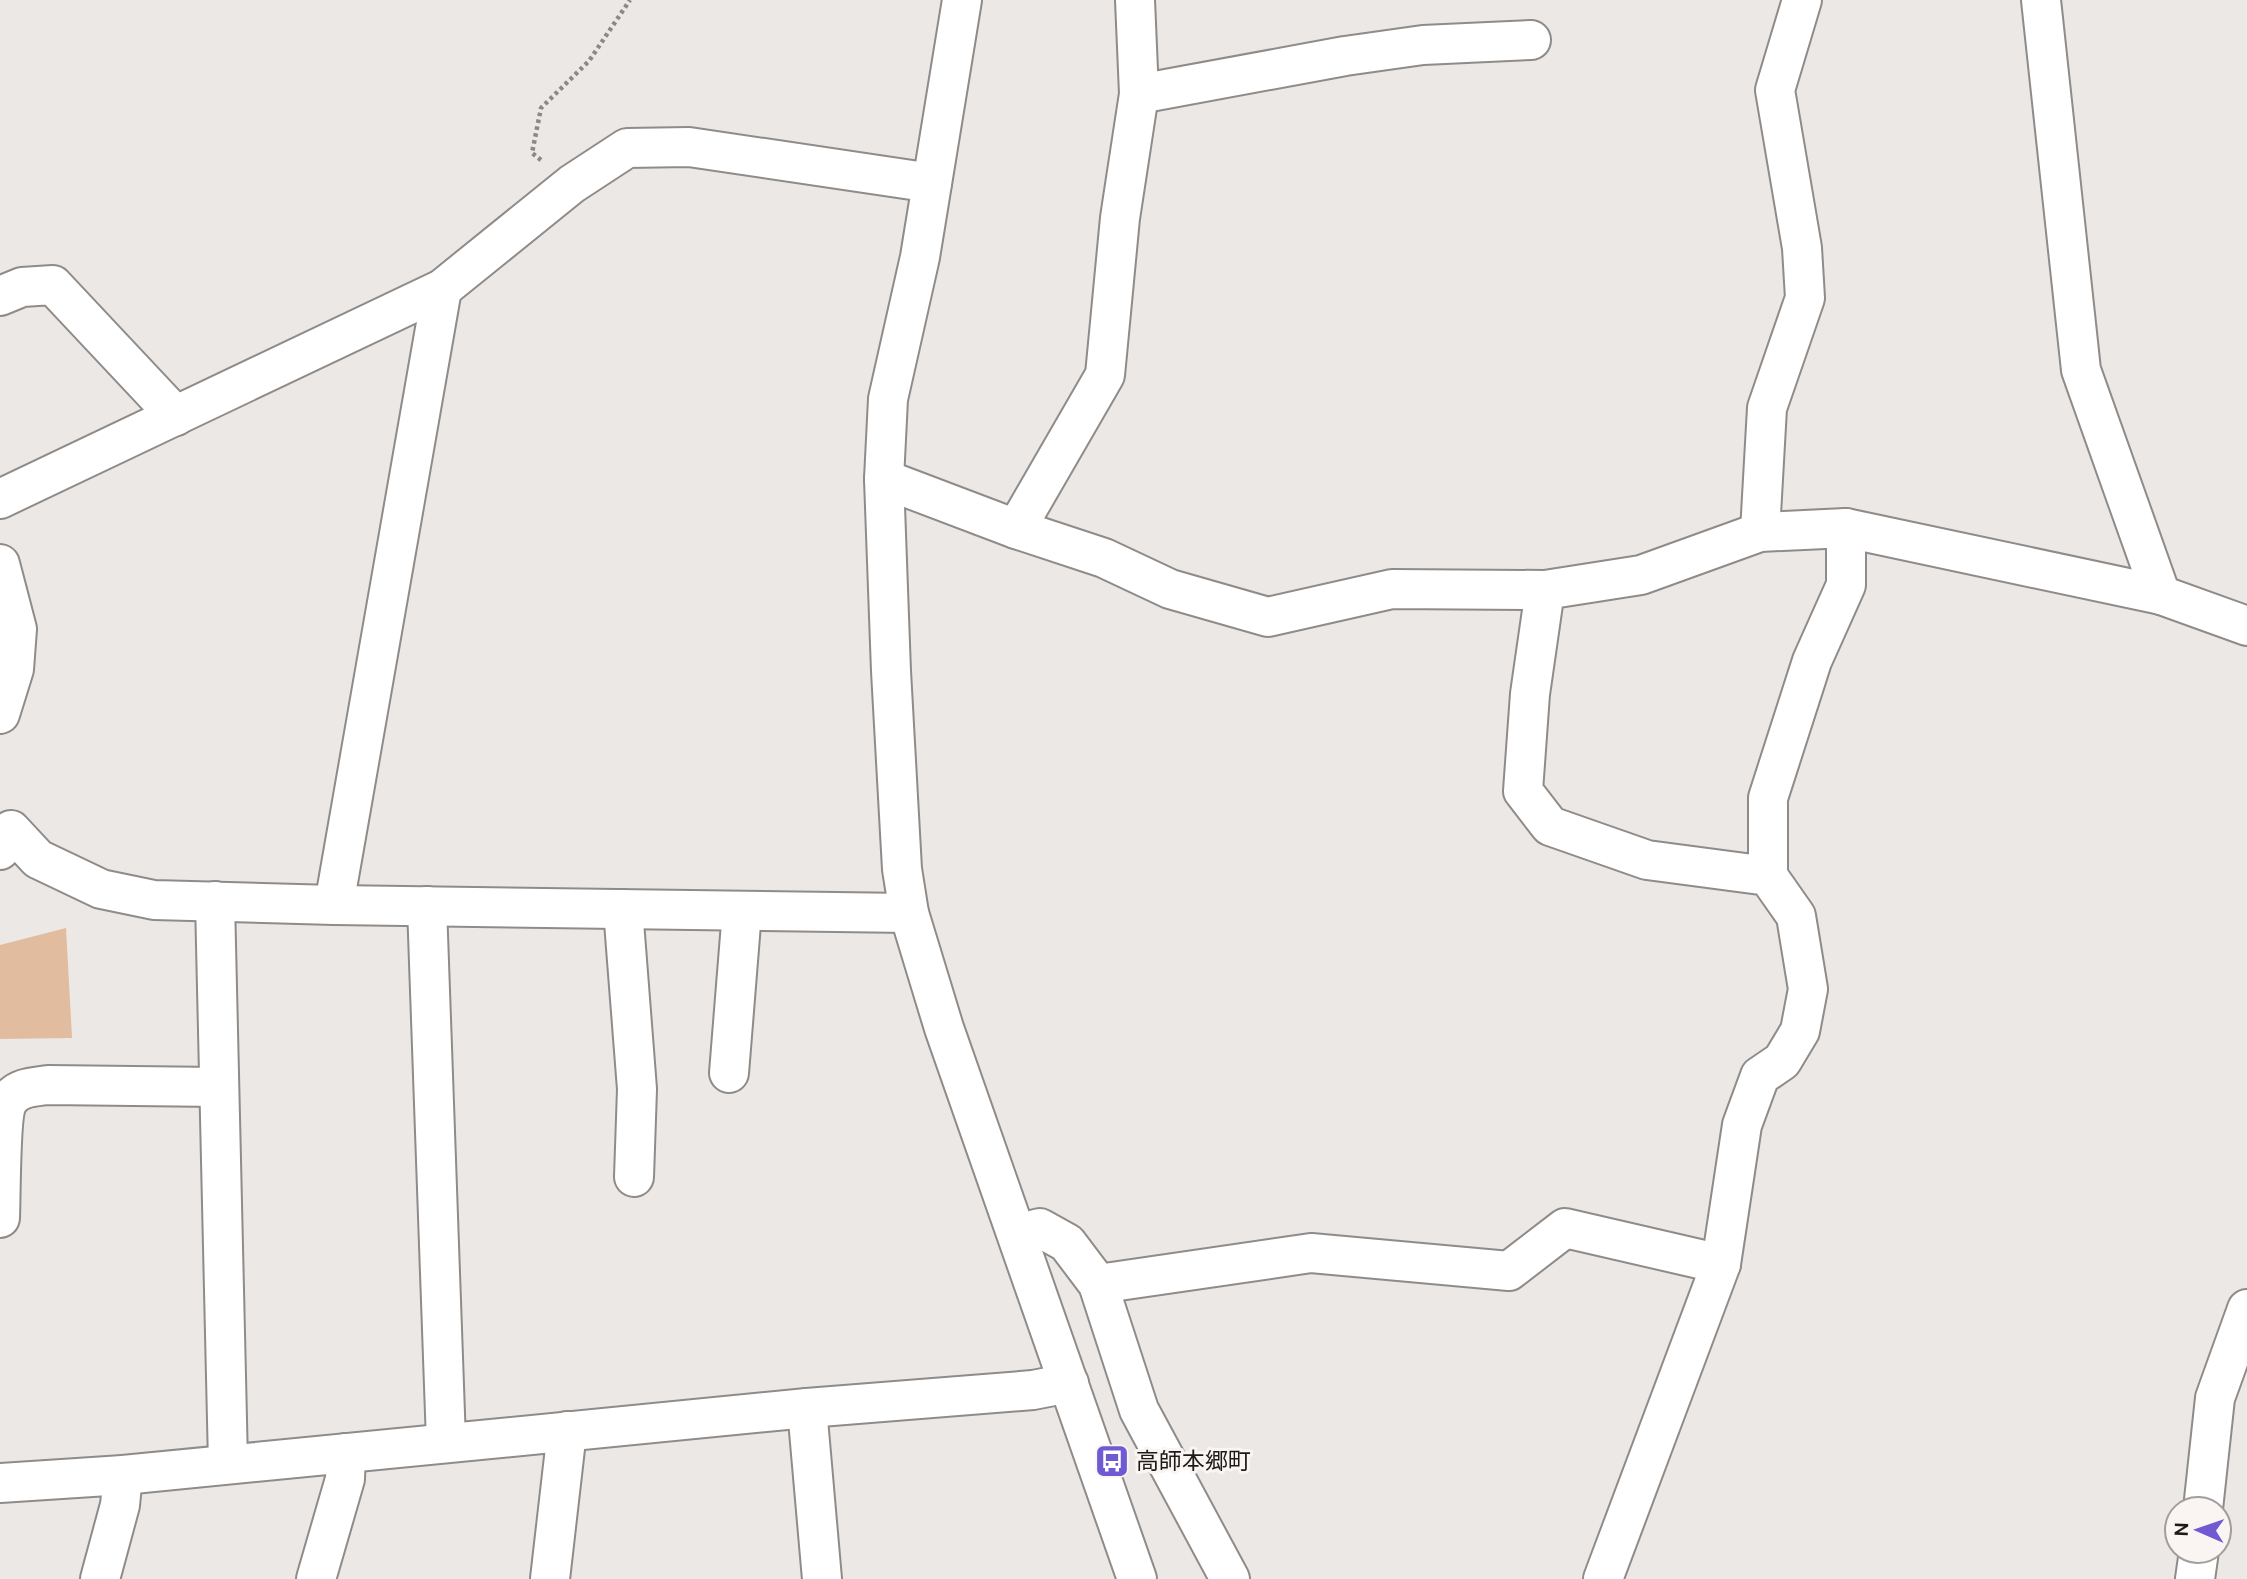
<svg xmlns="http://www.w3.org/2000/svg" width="2247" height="1579" font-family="'DM Sans','Noto Sans JP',sans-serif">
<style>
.green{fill:#e1bc9f}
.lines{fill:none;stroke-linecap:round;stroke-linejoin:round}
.minor-casing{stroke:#8f8b88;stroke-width:42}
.path{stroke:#8b8886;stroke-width:4.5;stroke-dasharray:3.5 3.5;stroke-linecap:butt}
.minor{stroke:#fff;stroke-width:38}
.labels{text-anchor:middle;stroke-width:6;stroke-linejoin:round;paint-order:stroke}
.poi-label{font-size:23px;fill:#1c1b1a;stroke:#faf5f2;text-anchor:start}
</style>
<rect width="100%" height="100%" fill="#ece8e5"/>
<polygon class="green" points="66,928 72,1038 0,1039 0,945"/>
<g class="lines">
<g class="minor-casing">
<g id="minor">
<polyline points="962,0 920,257 888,399 884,479 891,671 902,869 909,913 944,1028 1137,1579"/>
<polyline points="2041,0 2081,370 2161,595"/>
<polyline points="1139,94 1345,56 1423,45 1531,40"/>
<polyline points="0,296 22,287 53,285 176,416"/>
<polyline points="884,479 1016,529 1104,558 1170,589 1268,617 1392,589 1545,590 1641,575 1760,532 1846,528 2161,595 2247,626"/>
<polyline points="0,499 442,289 572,184 627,148 689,147 932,183"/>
<polyline points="1016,529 1105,375 1120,218 1139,94 1135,0"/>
<polyline points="1760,532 1767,408 1805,298 1802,248 1775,90 1802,0"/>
<polyline points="0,564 17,629 14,669 0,714"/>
<polyline points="1545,590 1530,694 1523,791 1550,826 1647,860 1768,876 1796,916 1808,989 1800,1031 1782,1061 1760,1076 1742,1125 1721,1264"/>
<polyline points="0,850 11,830 38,859 101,889 154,900 334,905 909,913"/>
<polyline points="1768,876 1768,798 1812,661 1846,585 1846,528"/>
<polyline points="215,901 228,1463"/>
<polyline points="334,905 442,289"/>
<polyline points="427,906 446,1442"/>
<polyline points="623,909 637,1089 634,1177"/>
<polyline points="729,1073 742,911"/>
<path d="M 0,1218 C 1,1196 0,1113 9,1100 C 18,1087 34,1087 48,1085 L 219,1087"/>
<polyline points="1017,1234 1040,1228 1067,1243 1098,1284 1139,1410 1230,1579"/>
<polyline points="1098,1284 1311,1253 1509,1271 1565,1228 1721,1264 1603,1579"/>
<polyline points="807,1408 822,1579"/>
<polyline points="0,1483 123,1475 807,1408 1033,1390 1069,1383"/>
<polyline points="2203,1509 2215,1398 2247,1309"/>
<polyline points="100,1579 120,1505 123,1475"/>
<polyline points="316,1579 345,1479 346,1453"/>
<polyline points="550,1579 567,1431"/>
<polyline points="2195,1579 2199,1551"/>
</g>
</g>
<polyline class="path" points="541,160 532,153 541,108 589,61 630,0"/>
<use href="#minor" class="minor"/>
</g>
<defs>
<g id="bus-square" transform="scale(1.75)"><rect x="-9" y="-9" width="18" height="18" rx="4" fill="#6f5ad4" stroke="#faf5f2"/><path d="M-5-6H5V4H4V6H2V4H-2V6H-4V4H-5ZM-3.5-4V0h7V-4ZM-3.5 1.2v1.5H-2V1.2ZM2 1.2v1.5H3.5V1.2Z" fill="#fff"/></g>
</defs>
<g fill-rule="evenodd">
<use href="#bus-square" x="1112" y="1461"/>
</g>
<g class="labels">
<g class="poi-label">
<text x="1136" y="1469">高師本郷町</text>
</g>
</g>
<g transform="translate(2198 1530) rotate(272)"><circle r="33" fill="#faf5f2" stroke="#a19e9c" stroke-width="2"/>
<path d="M0-5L12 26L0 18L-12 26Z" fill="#6f5ad4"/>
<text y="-10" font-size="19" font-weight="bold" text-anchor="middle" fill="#1c1b1a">N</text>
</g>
</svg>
